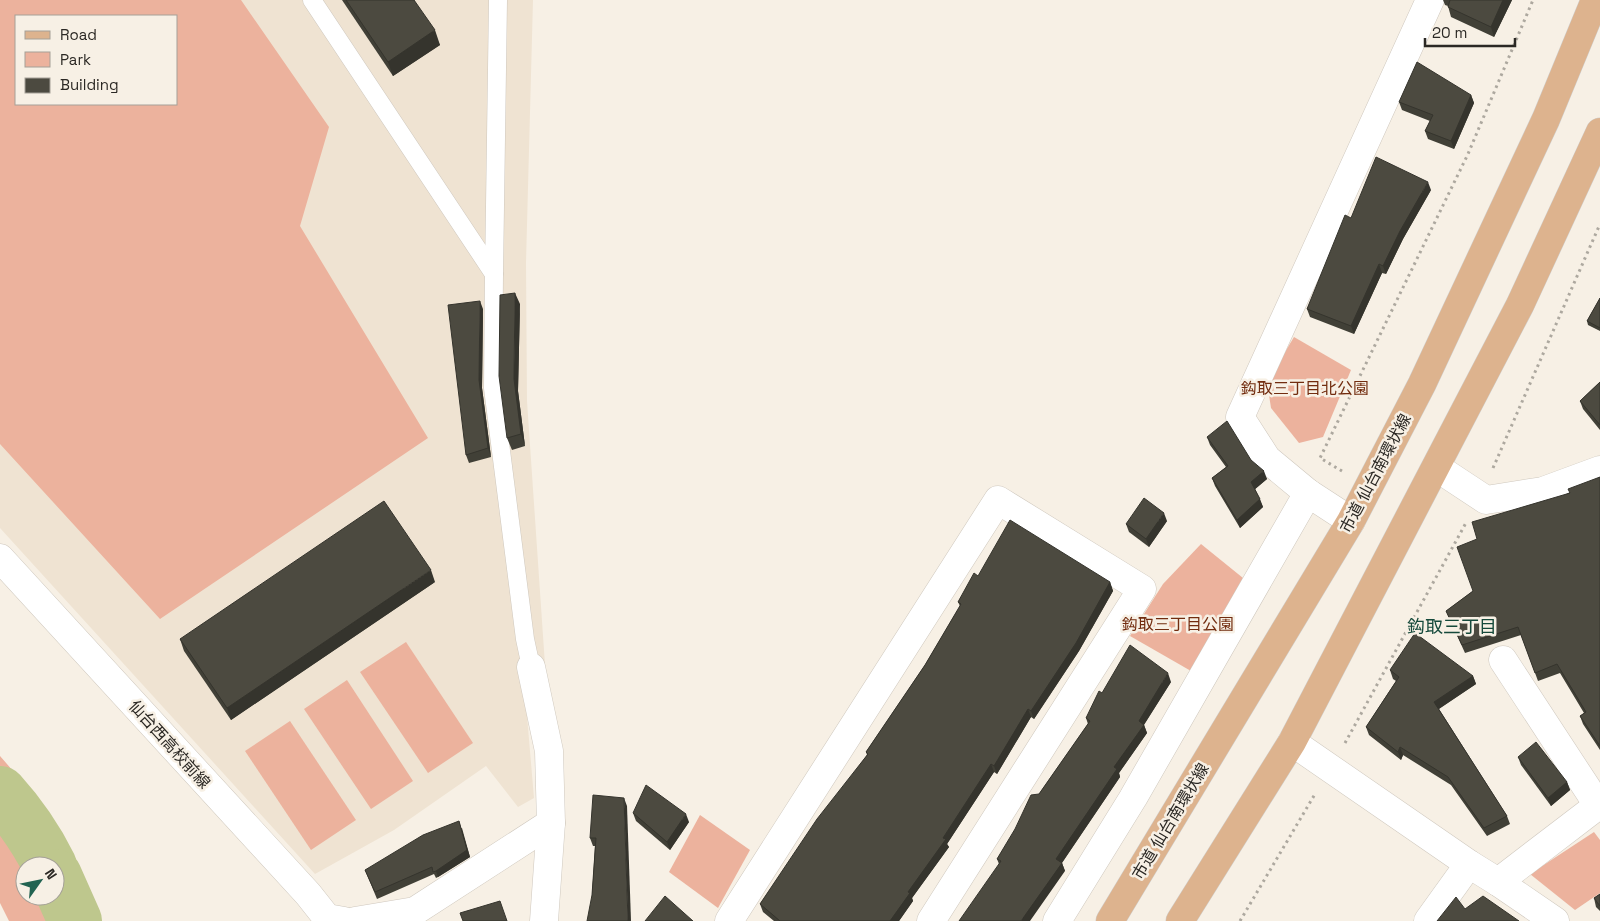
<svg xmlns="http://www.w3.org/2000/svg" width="1600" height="921" font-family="'Space Grotesk','Noto Sans JP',sans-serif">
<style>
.built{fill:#efe3d2;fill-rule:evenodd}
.green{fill:#ecb29d;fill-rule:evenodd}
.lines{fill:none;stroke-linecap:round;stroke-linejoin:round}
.river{stroke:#bec78d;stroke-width:54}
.service-casing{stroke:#cfc8be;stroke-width:19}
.minor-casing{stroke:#cfc8be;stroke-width:29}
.tertiary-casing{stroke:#cfc8be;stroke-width:29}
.primary-casing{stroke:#d0d0cf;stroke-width:29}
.path{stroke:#ada89f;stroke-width:3;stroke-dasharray:2.5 4;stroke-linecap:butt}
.service{stroke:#fff;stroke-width:18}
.minor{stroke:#fff;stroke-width:28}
.tertiary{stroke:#fff;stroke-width:28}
.primary{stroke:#ddb38e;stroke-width:28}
.wall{fill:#414037}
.shaded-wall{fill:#35342d}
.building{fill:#4c4a40;stroke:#35342d}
.labels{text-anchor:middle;stroke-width:5;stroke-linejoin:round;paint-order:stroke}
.park-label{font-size:16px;fill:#722c0f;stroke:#f7f0e5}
.street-label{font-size:16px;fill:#2b2824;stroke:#f7f0e5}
.neighbourhood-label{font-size:18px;fill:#15493b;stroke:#f7f0e5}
</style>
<rect width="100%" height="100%" fill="#f7f0e5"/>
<path class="built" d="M 0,0 L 533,0 L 526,263 L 527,401 L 545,665 L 523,669 L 534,798 L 518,807 L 486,766 L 394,830 L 315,874 L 0,528 ZM 16,16 L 176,16 L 176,104 L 16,104 Z"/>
<g class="green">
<path d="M 0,0 L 241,0 L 329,127 L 300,226 L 428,438 L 160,619 L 0,444 ZM 16,16 L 176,16 L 176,104 L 16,104 Z"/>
<polygon points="1294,337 1351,370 1323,437 1299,443 1271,408 1267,382"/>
<polygon points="1201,544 1243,578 1191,671 1130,636 1163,584"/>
<polygon points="406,642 473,743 428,773 360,672"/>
<polygon points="347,680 413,781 371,809 304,709"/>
<polygon points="290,721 356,820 311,850 245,751"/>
<path d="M 0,756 L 20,779 L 93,921 L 9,921 L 0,903 ZM 25,866 L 55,866 L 55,896 L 25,896 Z"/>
<polygon points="700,815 750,850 718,908 669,872"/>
<polygon points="1594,832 1600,840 1600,893 1575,910 1530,874"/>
</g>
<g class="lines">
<g class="river">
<path d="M 0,793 C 20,815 37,840 50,866"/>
<polyline points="55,876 75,921"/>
</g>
<g class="service-casing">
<g id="service">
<polyline points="312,0 494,274 493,388 525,639 531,667"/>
<polyline points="494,274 498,0"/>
</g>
</g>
<g class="minor-casing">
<g id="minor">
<polyline points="1436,467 1486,500 1543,491 1600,470"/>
<polyline points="1351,521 1308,493 1267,459 1240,417 1430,0"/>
<polyline points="0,558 308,894 327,918 344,921"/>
<polyline points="1503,660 1598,805"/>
<polyline points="1292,742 1469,864 1498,882 1555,921"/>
<polyline points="1498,882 1600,804"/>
<polyline points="355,921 415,911 551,823"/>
<polyline points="729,921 998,500 1142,589 931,921"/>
<polyline points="1057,921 1133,798 1308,493"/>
<polyline points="1428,921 1469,864"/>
</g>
</g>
<g class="tertiary-casing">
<polyline id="tertiary" points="531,667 549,751 551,823 544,921"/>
</g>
<g class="primary-casing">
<g id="primary">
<polyline points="1110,921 1351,521 1422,384 1546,119 1595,0"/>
<polyline points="1180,921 1292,742 1520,305 1600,132"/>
</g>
</g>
<g class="path">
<polyline points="1493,468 1600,224"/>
<polyline points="1342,471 1320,458 1468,154 1533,0"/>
<polyline points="1345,743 1467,521"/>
<polyline points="1240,921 1315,794"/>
</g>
<use href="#service" class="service"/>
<use href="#minor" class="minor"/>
<use href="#tertiary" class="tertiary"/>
<use href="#primary" class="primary"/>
</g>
<g class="wall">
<polygon points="342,0 414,0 440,45 393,76"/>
<polygon points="1443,0 1512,0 1494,37 1451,17 1448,6 1445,5"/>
<polygon points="1471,95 1474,103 1454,149 1428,139 1425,131 1430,121 1402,110 1399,102"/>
<polygon points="1431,190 1403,239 1386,274 1382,273 1354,334 1310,317 1307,309 1351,218"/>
<polygon points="1600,298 1600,331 1588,325 1587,321"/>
<polygon points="520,304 518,391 525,446 512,450 507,438"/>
<polygon points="483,309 482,388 491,457 469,463 466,455"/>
<polygon points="1600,382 1600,430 1583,409 1580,401"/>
<polygon points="1207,437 1251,460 1267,479 1255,489 1263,507 1240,528 1215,486 1212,478 1226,467 1210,445"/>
<polygon points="1600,477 1600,750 1583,724 1580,716 1584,713 1560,673 1538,681 1521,635 1465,653 1446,611 1473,591 1477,539"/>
<polygon points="1167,521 1149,547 1129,532 1126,524"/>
<polygon points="978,576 1110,582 1113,591 1079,651 1034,719 1031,717 997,774 994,772 947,844 949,847 912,898 913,901 899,921 774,921 763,912 760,904 867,755 866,752 925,665 960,606 958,602"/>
<polygon points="435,582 231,720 184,651 180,639"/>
<polygon points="1390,670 1473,676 1476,684 1439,709 1507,816 1510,824 1487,836 1451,785 1403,755 1401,760 1369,735 1366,727 1396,681 1393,679"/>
<polygon points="1171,682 1144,725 1147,733 1119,773 1120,777 1062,863 1065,871 999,864 997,859 1039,794 1088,724 1086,718 1102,693"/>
<polygon points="1518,757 1567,782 1570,790 1551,806 1521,765"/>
<polygon points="627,806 592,895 595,846 593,846 590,838"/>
<polygon points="633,813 689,822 670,850 636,821"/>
<polygon points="462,828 470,857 438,877 436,878 434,874 377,899 365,870"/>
<polygon points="1600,894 1600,911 1596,907 1594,898"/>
</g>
<g class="shaded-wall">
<polygon points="1503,0 1512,0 1494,37 1491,27"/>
<polygon points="435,30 440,45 393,76 388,62"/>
<polygon points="1471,95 1474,103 1454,149 1451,141"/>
<polygon points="1428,182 1431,190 1403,239 1386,274 1383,266 1400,231"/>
<polygon points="1379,264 1382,273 1354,334 1351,326"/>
<polygon points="515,293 520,304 518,391 525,446 521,434 514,379"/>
<polygon points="480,301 483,309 482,388 491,457 488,448 479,380"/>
<polygon points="1264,471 1267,479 1254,490 1251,482"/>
<polygon points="1260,499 1263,507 1240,528 1237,520"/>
<polygon points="1164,513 1167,521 1149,547 1146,539"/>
<polygon points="431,570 435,582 231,720 227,708"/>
<polygon points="1110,582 1113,591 1079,651 1034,719 1031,711"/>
<polygon points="1168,673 1171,682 1143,726 1144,725 1147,733 1119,773 1120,777 1059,867 1062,863 1065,871 1030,921 1021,921 1056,859 1114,767 1139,721"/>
<polygon points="1473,676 1476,684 1437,710 1434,702"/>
<polygon points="1028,709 1031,717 997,774 994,766"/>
<polygon points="1400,747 1403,755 1401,760 1398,752"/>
<polygon points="991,764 994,772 947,844 949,847 912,898 913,901 899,921 890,921 908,892"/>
<polygon points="1567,782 1570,790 1551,806 1548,798"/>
<polygon points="624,798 627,806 631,921 628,921"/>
<polygon points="686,814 689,822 670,850 667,842"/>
<polygon points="459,821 470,857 438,877 436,871"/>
</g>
<g class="building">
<polygon points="346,0 414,0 435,30 388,62"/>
<polygon points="1450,0 1503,0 1491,27 1448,7"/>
<polygon points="1417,62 1471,95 1451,141 1425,131 1433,115 1399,102"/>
<polygon points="1376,157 1428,182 1400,231 1383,266 1379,264 1351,326 1307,309 1345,215 1351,218"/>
<polygon points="515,293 514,379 521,434 507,438 499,376 500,295"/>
<polygon points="1600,298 1600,328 1587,321"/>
<polygon points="480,301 479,380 488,448 466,455 448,305"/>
<polygon points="1600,382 1600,425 1580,401"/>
<polygon points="1227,421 1251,460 1264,471 1251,482 1260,499 1237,520 1212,478 1228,466 1207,437"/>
<polygon points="1600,477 1600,746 1580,716 1586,712 1557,664 1535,673 1518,627 1462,645 1446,611 1473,591 1457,547 1477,539 1472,522 1570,493 1568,489"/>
<polygon points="1144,498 1164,513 1146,539 1126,524"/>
<polygon points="384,501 431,570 227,708 180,639"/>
<polygon points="1010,520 1110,582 1076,643 1031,711 1028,709 994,766 991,764 943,838 946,839 908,892 910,893 890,921 780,921 760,904 817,819 868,754 866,752 925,665 961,604 958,602 974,573 978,576"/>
<polygon points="1415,633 1473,676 1434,702 1507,816 1484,828 1448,777 1400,747 1398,752 1366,727 1399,677 1390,670"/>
<polygon points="1130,645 1168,673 1139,721 1144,725 1114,767 1117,769 1056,859 1062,863 1021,921 959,921 1001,861 997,859 1015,829 1031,795 1039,794 1090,721 1086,718 1099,691 1102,693"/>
<polygon points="1536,742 1567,782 1548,798 1518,757"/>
<polygon points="646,785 686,814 667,842 633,813"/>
<polygon points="593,795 624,798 628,921 587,921 592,895 596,838 590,838"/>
<polygon points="459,821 467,850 436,871 433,872 432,867 375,892 365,870 423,835"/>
<polygon points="1600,894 1600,906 1594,898"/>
<polygon points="665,896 693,921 645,921"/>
<polygon points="1483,896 1519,921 1437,921 1456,897 1465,909"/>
<polygon points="500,901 507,921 463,921 460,913"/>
</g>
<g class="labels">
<g class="park-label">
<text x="1305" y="394">鈎取三丁目北公園</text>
<text x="1178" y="630">鈎取三丁目公園</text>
</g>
<g class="street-label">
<text transform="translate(1375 473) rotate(-62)" y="6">市道 仙台南環状線</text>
<text transform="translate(170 744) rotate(48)" y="6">仙台西高校前線</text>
<text transform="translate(1170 821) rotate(-59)" y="6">市道 仙台南環状線</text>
</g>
<g class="neighbourhood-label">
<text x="1452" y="633">鈎取三丁目</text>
</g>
</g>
<rect x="15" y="15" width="162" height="90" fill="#f7f0e5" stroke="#a5a098"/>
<rect x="25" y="31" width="25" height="8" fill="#ddb38e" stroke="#a5a098"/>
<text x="60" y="40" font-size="15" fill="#2b2824">Road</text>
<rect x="25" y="52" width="25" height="15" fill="#ecb29d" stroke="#a5a098"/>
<text x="60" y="65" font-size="15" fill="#2b2824">Park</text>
<rect x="25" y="78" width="25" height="15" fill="#4c4a40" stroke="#a5a098"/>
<text x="60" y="90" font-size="15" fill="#2b2824">Building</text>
<g transform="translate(40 881) rotate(57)"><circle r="24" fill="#f7f0e5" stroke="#a5a098"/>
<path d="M0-4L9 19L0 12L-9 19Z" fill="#226351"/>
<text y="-8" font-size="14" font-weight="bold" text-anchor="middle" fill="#2b2824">N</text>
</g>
<path d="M1425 38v8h90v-8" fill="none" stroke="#2b2824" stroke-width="2.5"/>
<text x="1432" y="38" font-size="15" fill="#2b2824" stroke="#f7f0e5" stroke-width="4" paint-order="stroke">20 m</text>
</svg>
